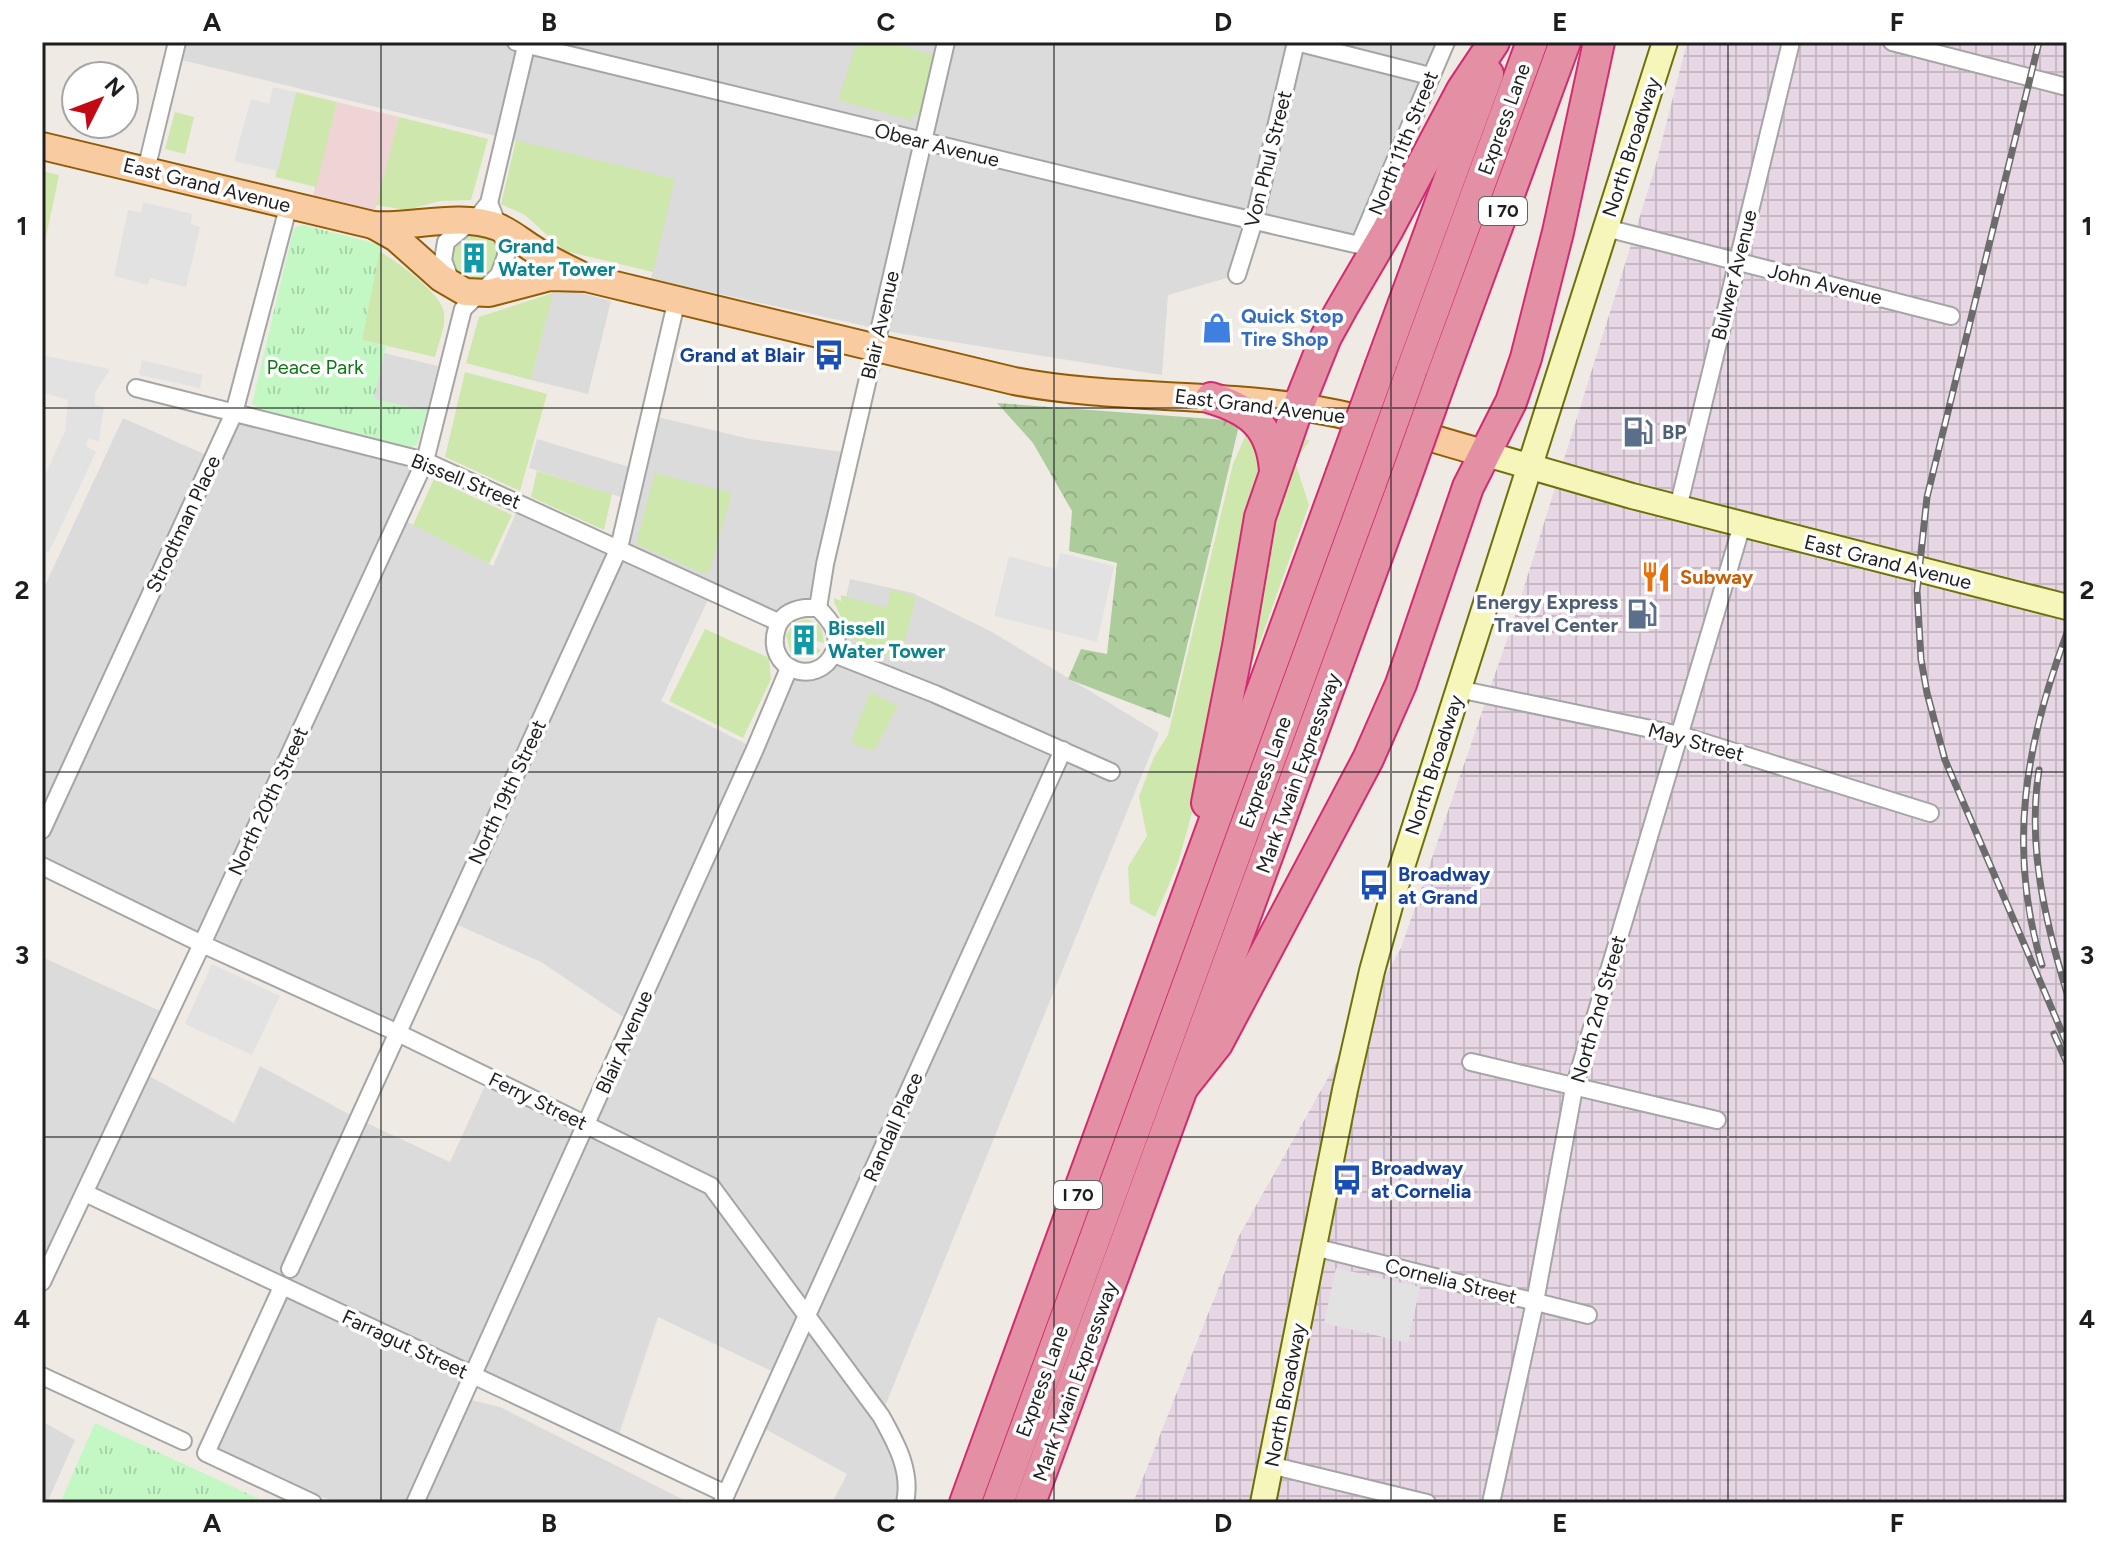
<svg xmlns="http://www.w3.org/2000/svg" width="2109" height="1545" font-family="Figtree,sans-serif">
<style>
.residential{fill:#dcdbdb}
.commercial{fill:#efd4d5}
.industrial{fill:url(#industrial-grid)}
.grass{fill:#cde7ac}
.forest{fill:url(#forest-crowns)}
.park{fill:url(#park-tufts)}
.parking{fill:#e2e2e2}
.lines{fill:none;stroke-linecap:round;stroke-linejoin:round}
.street-casing{stroke:#a5a5a5;stroke-width:20}
.secondary-casing{stroke:#6c7109;stroke-width:28}
.primary-casing{stroke:#925b06;stroke-width:30}
.highway-casing{stroke:#d32b6f;stroke-width:34}
.street{stroke:#fff;stroke-width:16}
.secondary{stroke:#f7f6ba;stroke-width:24}
.primary{stroke:#f8cca0;stroke-width:26}
.highway{stroke:#e38fa4;stroke-width:30}
.rail-casing{stroke:#6c6c6c;stroke-width:7}
.rail{stroke:#fff;stroke-width:4;stroke-dasharray:12;stroke-linecap:butt}
.highway-bridge-casing{stroke:#d32b6f;stroke-width:34;stroke-linecap:butt}
.highway-bridge{stroke:#e38fa4;stroke-width:30}
.grid{fill:none;stroke:#1e1e1e;stroke-width:2;stroke-opacity:0.55}
.labels{text-anchor:middle;stroke-width:7;stroke-linejoin:round;paint-order:stroke}
.shield{fill:#fff;stroke:#626262;stroke-width:2}
.shield-label{font-size:18px;font-weight:bold;fill:#1e1e1e}
.street-label{font-size:20px;fill:#1e1e1e;stroke:#fff}
.culture-label{font-size:20px;font-weight:bold;fill:#0d838f;stroke:#fff;text-anchor:start}
.shop-label{font-size:20px;font-weight:bold;fill:#366cbe;stroke:#fff;text-anchor:start}
.transit-label{font-size:20px;font-weight:bold;fill:#164399;stroke:#fff;text-anchor:start}
.park-label{font-size:20px;fill:#107812;stroke:#fff}
.service-label{font-size:20px;font-weight:bold;fill:#4e5e75;stroke:#fff;text-anchor:start}
.food-label{font-size:20px;font-weight:bold;fill:#c56008;stroke:#fff;text-anchor:start}
.neatline{fill:none;stroke:#1e1e1e;stroke-width:3}
.grid-label{font-size:26px;text-anchor:middle;font-weight:bold;fill:#1e1e1e}
</style>
<defs>
<pattern id="industrial-grid" width="8" height="8" patternUnits="userSpaceOnUse" patternTransform="scale(2)"><rect width="8" height="8" fill="#e7d7e5"/><path d="M0 4h8M4 0v8" fill="none" stroke="#c6b8c4"/></pattern>
<pattern id="forest-crowns" width="20" height="18" patternUnits="userSpaceOnUse" patternTransform="scale(2)"><rect width="20" height="18" fill="#accc9b"/><path d="M2 6a3 3 0 1 1 6 0M12 15a3 3 0 1 1 6 0" fill="none" stroke="#94af85"/></pattern>
<pattern id="park-tufts" width="24" height="20" patternUnits="userSpaceOnUse" patternTransform="scale(2)"><rect width="24" height="20" fill="#c3f7c4"/><path d="M3 7l-1-3M5 7V3M7 7l1-3M15 17l-1-3M17 17v-4M19 17l1-3" fill="none" stroke="#a7d3a8"/></pattern>
</defs>
<rect width="100%" height="100%" fill="#efebe4"/>
<g class="residential">
<polygon points="177,42 1447,42 1359,245 1254,222 1237,275 1168,295 1162,375 897,333 651,279 674,179 173,58"/>
<polygon points="554,286 611,301 588,394 531,380"/>
<polygon points="384,353 438,366 427,411 374,399"/>
<polygon points="234,413 425,461 398,517 493,566 520,504 618,547 630,500 529,468 537,439 636,469 649,415 750,439 850,453 818,608 778,622 712,591 661,701 756,749 794,659 815,670 834,654 850,579 913,593 992,632 1159,733 881,1416 908,1479 899,1503 832,1503 847,1474 758,1425 780,1375 658,1317 616,1443 473,1376 463,1398 500,1407 690,1503 338,1503 206,1453 282,1287 85,1193 42,1282 42,957 169,1015 142,1072 234,1123 260,1066 358,1119 450,1162 489,1077 587,1124 632,1023 541,962 440,917 396,1032 42,866 42,592 123,418 213,458"/>
<polygon points="42,1421 75,1440 47,1503 42,1503"/>
</g>
<polygon class="commercial" points="337,102 399,117 375,211 313,195"/>
<polygon class="industrial" points="1687,42 2067,42 2067,1503 1133,1503 1239,1236 1401,948 1515,616 1655,168"/>
<g class="grass">
<polygon points="857,42 887,42 933,55 920,116 914,114 911,120 838,100"/>
<polygon points="296,92 337,102 316,187 275,177"/>
<polygon points="175,112 194,117 185,154 165,149"/>
<polygon points="399,117 488,139 471,200 440,201 407,210 376,205"/>
<polygon points="516,140 675,179 653,272 565,251 525,215 501,204"/>
<polygon points="42,171 59,175 42,256"/>
<path d="M 472,235 C 526,235 482,309 456,270 C 446,255 457,240 472,235 Z"/>
<path d="M 379,251 C 396,261 442,293 444,313 C 446,327 438,344 435,357 L 362,340 Z"/>
<polygon points="553,293 531,380 466,363 479,317"/>
<polygon points="465,372 547,394 520,491 445,457"/>
<polygon points="1250,425 1267,471 1198,791 1178,863 1155,917 1130,903 1128,867 1147,836 1139,797 1154,757 1168,735 1233,464"/>
<polygon points="1300,439 1310,440 1295,462 1309,505 1226,736 1263,535"/>
<polygon points="537,471 612,494 604,530 531,497"/>
<polygon points="655,473 732,493 709,572 705,574 636,544"/>
<polygon points="434,479 512,515 489,564 413,525"/>
<polygon points="891,589 916,597 900,661 851,638 834,602 834,598 841,601 841,595 887,608"/>
<path d="M 807,619 L 818,624 L 822,629 L 824,643 L 816,641 L 817,634 L 804,627 L 800,628 L 794,643 L 808,649 L 811,645 L 821,650 C 812,660 801,660 790,651 L 786,635 L 795,622 Z"/>
<polygon points="705,629 769,658 771,679 743,738 669,701"/>
<polygon points="870,692 898,706 875,749 866,749 851,742"/>
</g>
<polygon class="forest" points="997,403 1240,421 1170,718 1068,679 1081,649 1107,654 1117,563 1069,551 1072,511 1033,443"/>
<g class="park">
<polygon points="303,225 381,245 362,340 386,346 374,399 427,411 417,445 410,447 263,410 252,404 293,231 296,227"/>
<polygon points="95,1423 268,1503 60,1503"/>
</g>
<g class="parking">
<polygon points="273,87 296,92 278,171 234,161 251,99 269,104"/>
<polygon points="143,202 192,214 191,224 200,227 186,287 150,278 148,285 114,276 128,210 141,213"/>
<polygon points="42,355 110,369 95,393 95,405 104,407 99,441 88,439 86,446 96,452 49,552 42,550 42,482 65,431 68,400 42,392"/>
<polygon points="142,360 203,375 200,388 139,375"/>
<polygon points="1060,553 1114,566 1097,642 994,616 1009,556 1056,569"/>
<polygon points="212,964 280,996 252,1055 185,1024"/>
<polygon points="1336,1268 1420,1287 1408,1343 1324,1323"/>
</g>
<g class="lines">
<g class="street-casing">
<g id="street">
<polyline points="516,42 1199,208 1359,245 1446,42"/>
<polyline points="1296,42 1430,76"/>
<polyline points="1892,42 2067,87"/>
<polyline points="146,170 177,42"/>
<polyline points="1606,228 1951,316"/>
<polyline points="1237,275 1254,221 1296,42"/>
<polyline points="451,282 443,260 446,242 480,214 489,203 527,42"/>
<polyline points="136,388 425,461 778,622"/>
<polyline points="1678,508 1791,42"/>
<path d="M 805,608 L 818,608 C 830,620 842,634 834,652 C 818,689 763,670 777,628 C 781,615 792,610 805,608 Z"/>
<polyline points="818,608 825,564 946,42"/>
<polyline points="834,654 935,694 1111,772"/>
<polyline points="1458,689 1680,735 1930,813"/>
<polyline points="42,830 234,413 289,204"/>
<path d="M 42,866 L 202,944 L 396,1032 L 711,1186 L 881,1416 C 896,1443 912,1471 905,1503"/>
<polyline points="1471,1062 1717,1120"/>
<polyline points="85,1193 726,1494"/>
<polyline points="1314,1247 1588,1315"/>
<polyline points="290,1269 619,548 677,299"/>
<polyline points="42,1282 202,944 425,461 463,309 499,275 506,256 506,246 489,203"/>
<polyline points="282,1287 206,1453 313,1503"/>
<polyline points="42,1376 183,1441"/>
<polyline points="1270,1465 1427,1503"/>
<polyline points="415,1503 755,749 789,668"/>
<polyline points="722,1503 1063,750"/>
<polyline points="1491,1503 1535,1302 1574,1088 1742,525"/>
</g>
</g>
<g class="secondary-casing">
<g id="secondary">
<polyline points="1483,453 1632,496 2067,607"/>
<polyline points="1263,1503 1345,1090 1372,971 1393,895 1665,42"/>
</g>
</g>
<g class="primary-casing">
<g id="primary">
<path d="M 42,146 L 373,225 C 413,228 458,212 498,227 C 512,233 523,243 535,250 C 549,260 564,267 579,274"/>
<path d="M 373,225 L 396,238 L 441,278 L 465,292 L 489,293 L 550,277 L 586,278 L 1014,381 C 1108,399 1205,393 1300,407 C 1362,416 1423,436 1483,453"/>
</g>
</g>
<g class="highway-casing">
<g id="highway">
<polyline points="1381,365 1488,74"/>
<polyline points="1411,372 1532,42"/>
<polyline points="1441,379 1565,42"/>
<path d="M 1211,398 C 1251,410 1272,427 1275,471"/>
<polyline points="1207,803 1238,646 1260,517 1298,407 1326,337 1342,308 1387,231 1462,90 1494,42"/>
<polyline points="1183,1087 1217,1044 1368,759 1401,684 1468,487 1511,402 1526,358 1558,232 1599,42"/>
<polyline points="965,1503 1341,475"/>
<polyline points="998,1503 1371,483"/>
<polyline points="1030,1503 1401,491"/>
</g>
</g>
<use href="#street" class="street"/>
<use href="#secondary" class="secondary"/>
<use href="#primary" class="primary"/>
<use href="#highway" class="highway"/>
<g class="rail-casing">
<g id="rail">
<polyline points="2039,42 1927,497 1917,591 1921,659 1927,693 1945,760 2067,1044"/>
<path d="M 2039,770 C 2027,845 2045,921 2067,993"/>
<path d="M 2042,965 C 2007,849 2025,745 2067,633"/>
<polyline points="2054,1034 2067,1063"/>
</g>
</g>
<use href="#rail" class="rail"/>
<g class="highway-bridge-casing">
<g id="highway-bridge">
<polyline points="1341,475 1381,365"/>
<polyline points="1371,483 1411,372"/>
<polyline points="1401,491 1441,379"/>
</g>
</g>
<use href="#highway-bridge" class="highway-bridge"/>
</g>
<path class="grid" d="M 381,42 L 381,1503M 718,42 L 718,1503M 1054,42 L 1054,1503M 1391,42 L 1391,1503M 1728,42 L 1728,1503M 42,408 L 2067,408M 42,772 L 2067,772M 42,1137 L 2067,1137"/>
<defs>
<g id="building-bare" transform="scale(2.4)"><path d="M-4-6H4V6H1V3H-1V6H-4ZM-2.5-4.3h1.7v1.8h-1.7ZM.8-4.3h1.7v1.8H.8ZM-2.5-1h1.7V.8h-1.7ZM.8-1h1.7V.8H.8Z" fill="#0f9aa8" stroke="#fff" stroke-width="2.5" paint-order="stroke"/></g>
<g id="shop-bare" transform="scale(2.4)"><path d="M-5-2.5h2.3a2.7 3.5 0 0 1 5.4 0H5L5.5 6h-11ZM-1.5-2.5h3a1.5 2.3 0 0 0-3 0Z" fill="#3f7fe0" stroke="#fff" stroke-width="2.5" paint-order="stroke"/></g>
<g id="bus-bare" transform="scale(2.4)"><path d="M-5-6H5V4H4V6H2V4H-2V6H-4V4H-5ZM-3.5-4V0h7V-4ZM-3.5 1.2v1.5H-2V1.2ZM2 1.2v1.5H3.5V1.2Z" fill="#1a4fb4" stroke="#fff" stroke-width="2.5" paint-order="stroke"/></g>
<g id="fuel-bare" transform="scale(2.4)"><path d="M-5.5-6h7V0h2V4h1.3V-2.5L3-4.5l.8-.8L6-3V5H2.5V1h-1V6h-7ZM-4.2-4.7v3.2H.2V-4.7Z" fill="#5c6f8a" stroke="#fff" stroke-width="2.5" paint-order="stroke"/></g>
<g id="restaurant-bare" transform="scale(2.4)"><path d="M-5-6h1v4h1v-4h1v4h1v-4h1v5L-1.5 .5V6h-2V.5L-5-1ZM5-6V6H3V1.5H1.5Q1.5-4 5-6Z" fill="#e8710a" stroke="#fff" stroke-width="2.5" paint-order="stroke"/></g>
</defs>
<g fill-rule="evenodd">
<use href="#building-bare" x="474" y="258"/>
<use href="#shop-bare" x="1217" y="328"/>
<use href="#bus-bare" x="829" y="355"/>
<use href="#fuel-bare" x="1638" y="432"/>
<use href="#restaurant-bare" x="1656" y="577"/>
<use href="#fuel-bare" x="1642" y="614"/>
<use href="#building-bare" x="804" y="640"/>
<use href="#bus-bare" x="1374" y="885"/>
<use href="#bus-bare" x="1347" y="1180"/>
</g>
<g class="labels">
<g class="shield">
<rect x="1479" y="197" width="48" height="28" rx="6"/>
<rect x="1054" y="1181" width="48" height="28" rx="6"/>
</g>
<g class="shield-label">
<text x="1503" y="217">I 70</text>
<text x="1078" y="1201">I 70</text>
</g>
<g class="street-label">
<text transform="translate(1504 119) rotate(-70)" y="7">Express Lane</text>
<text transform="translate(1403 143) rotate(-68)" y="7">North 11th Street</text>
<text transform="translate(937 145) rotate(14)" y="7">Obear Avenue</text>
<text transform="translate(1631 147) rotate(-72)" y="7">North Broadway</text>
<text transform="translate(1268 159) rotate(-76)" y="7">Von Phul Street</text>
<text transform="translate(207 185) rotate(14)" y="7">East Grand Avenue</text>
<text transform="translate(1734 275) rotate(-76)" y="7">Bulwer Avenue</text>
<text transform="translate(1825 284) rotate(14)" y="7">John Avenue</text>
<text transform="translate(880 325) rotate(-77)" y="7">Blair Avenue</text>
<text transform="translate(1260 406) rotate(7)" y="7">East Grand Avenue</text>
<text transform="translate(466 481) rotate(22)" y="7">Bissell Street</text>
<text transform="translate(183 524) rotate(-65)" y="7">Strodtman Place</text>
<text transform="translate(1888 562) rotate(14)" y="7">East Grand Avenue</text>
<text transform="translate(1696 742) rotate(15)" y="7">May Street</text>
<text transform="translate(1434 765) rotate(-72)" y="7">North Broadway</text>
<text transform="translate(1265 772) rotate(-70)" y="7">Express Lane</text>
<text transform="translate(1298 773) rotate(-70)" y="7">Mark Twain Expressway</text>
<text transform="translate(507 792) rotate(-65)" y="7">North 19th Street</text>
<text transform="translate(268 801) rotate(-65)" y="7">North 20th Street</text>
<text transform="translate(1598 1009) rotate(-74)" y="7">North 2nd Street</text>
<text transform="translate(624 1042) rotate(-66)" y="7">Blair Avenue</text>
<text transform="translate(538 1101) rotate(26)" y="7">Ferry Street</text>
<text transform="translate(893 1127) rotate(-66)" y="7">Randall Place</text>
<text transform="translate(1451 1281) rotate(14)" y="7">Cornelia Street</text>
<text transform="translate(405 1344) rotate(25)" y="7">Farragut Street</text>
<text transform="translate(1042 1381) rotate(-70)" y="7">Express Lane</text>
<text transform="translate(1075 1381) rotate(-70)" y="7">Mark Twain Expressway</text>
<text transform="translate(1285 1395) rotate(-79)" y="7">North Broadway</text>
</g>
<g class="culture-label">
<text x="498" y="253">Grand<tspan x="498" dy="23">Water Tower</tspan></text>
<text x="828" y="635">Bissell<tspan x="828" dy="23">Water Tower</tspan></text>
</g>
<g class="shop-label">
<text x="1241" y="323">Quick Stop<tspan x="1241" dy="23">Tire Shop</tspan></text>
</g>
<g class="transit-label">
<text x="805" y="362" text-anchor="end">Grand at Blair</text>
<text x="1398" y="881">Broadway<tspan x="1398" dy="23">at Grand</tspan></text>
<text x="1371" y="1175">Broadway<tspan x="1371" dy="23">at Cornelia</tspan></text>
</g>
<g class="park-label">
<text x="315" y="374">Peace Park</text>
</g>
<g class="service-label">
<text x="1662" y="439">BP</text>
<text x="1618" y="609" text-anchor="end">Energy Express<tspan x="1618" dy="23">Travel Center</tspan></text>
</g>
<g class="food-label">
<text x="1680" y="584">Subway</text>
</g>
</g>
<rect width="2109" height="1545" fill="none" stroke="#ffffff" stroke-width="88"/>
<g transform="translate(100 100) rotate(48)"><circle r="38" fill="#ffffff" stroke="#a5a5a5" stroke-width="2"/>
<path d="M0-6L14 30L0 20L-14 30Z" fill="#c40814"/>
<text y="-12" font-size="22" font-weight="bold" text-anchor="middle" fill="#1e1e1e">N</text>
</g>
<rect x="44" y="44" width="2021" height="1457" class="neatline"/>
<g class="grid-label">
<text x="212" y="31">A</text>
<text x="549" y="31">B</text>
<text x="886" y="31">C</text>
<text x="1223" y="31">D</text>
<text x="1560" y="31">E</text>
<text x="1897" y="31">F</text>
<text x="22" y="235">1</text>
<text x="2087" y="235">1</text>
<text x="22" y="599">2</text>
<text x="2087" y="599">2</text>
<text x="22" y="964">3</text>
<text x="2087" y="964">3</text>
<text x="22" y="1328">4</text>
<text x="2087" y="1328">4</text>
<text x="212" y="1532">A</text>
<text x="549" y="1532">B</text>
<text x="886" y="1532">C</text>
<text x="1223" y="1532">D</text>
<text x="1560" y="1532">E</text>
<text x="1897" y="1532">F</text>
</g>
</svg>
